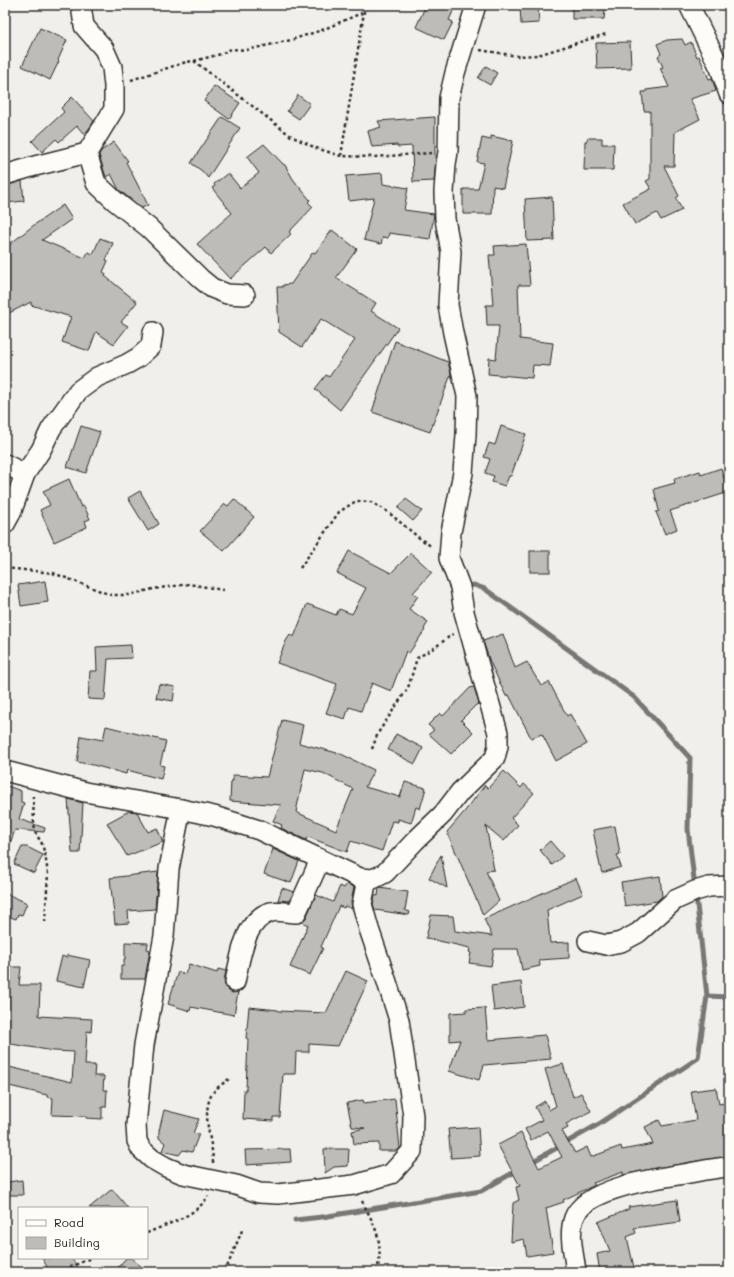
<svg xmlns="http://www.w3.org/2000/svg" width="734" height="1277" font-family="Mali,sans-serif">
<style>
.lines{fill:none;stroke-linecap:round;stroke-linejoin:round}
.stream{stroke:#777775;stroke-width:5}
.building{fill:#bdbcb8;stroke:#2b2b2b;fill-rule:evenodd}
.street-casing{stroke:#2b2b2b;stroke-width:22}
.path{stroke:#2b2b2b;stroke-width:2.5;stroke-dasharray:3 3;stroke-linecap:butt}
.street{stroke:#fdfcf7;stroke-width:19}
</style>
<rect width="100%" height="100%" fill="#f0efeb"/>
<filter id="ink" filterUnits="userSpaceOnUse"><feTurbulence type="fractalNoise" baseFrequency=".025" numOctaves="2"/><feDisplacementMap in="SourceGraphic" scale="8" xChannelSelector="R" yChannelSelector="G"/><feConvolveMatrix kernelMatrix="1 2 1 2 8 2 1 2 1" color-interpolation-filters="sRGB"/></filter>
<g filter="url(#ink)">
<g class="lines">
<g class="stream">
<polyline points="464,586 474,585 485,589 634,697 690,758 688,829 695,888"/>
<polyline points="707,996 729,997"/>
<polyline points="530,1163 599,1124 698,1058 707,996 696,896"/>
<polyline points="295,1220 322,1217 481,1191 518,1170"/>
</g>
</g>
<g class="building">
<polygon points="426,5 456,5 449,20 453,22 444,40 416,27"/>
<polygon points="520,5 538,5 539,23 521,24"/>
<polygon points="572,5 602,5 605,10 604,19 572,19"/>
<polygon points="40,28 67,40 58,60 59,61 50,80 22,66"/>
<polygon points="682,39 685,45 691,42 697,57 699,56 709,79 712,78 716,91 690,99 700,119 675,132 674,166 664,166 679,196 676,198 682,210 661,220 657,213 635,224 623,203 651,189 646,181 650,179 650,111 644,111 642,92 646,92 646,90 669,87 660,68 663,67 658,56 661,54 657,44 667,40"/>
<polygon points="630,42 631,68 597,69 596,43"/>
<polygon points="486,66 497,73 490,85 478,78"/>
<polygon points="214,86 240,103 229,119 204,101"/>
<polygon points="298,95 310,104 299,119 287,111"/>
<polygon points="72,97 94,121 88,130 84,134 77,126 59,142 56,139 42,152 32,141 64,112 61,108"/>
<polygon points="222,117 240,128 208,178 202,171 191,163"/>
<polygon points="435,117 435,157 436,159 434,181 413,182 412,146 398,147 397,145 372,147 368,131 381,127 378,121"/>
<polygon points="491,136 513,141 503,188 493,186 492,214 463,214 463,189 478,189 484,163 477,162 482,138 491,140"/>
<polygon points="589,138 602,138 602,144 614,144 613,170 584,170 585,141 587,141 587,139"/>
<polygon points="114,142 128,161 126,162 148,205 142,208 119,190 111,174 106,177 99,155 101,151"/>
<polygon points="264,144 283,164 285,165 293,179 310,200 308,202 313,207 289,232 291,234 271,253 266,247 230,279 197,244 232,213 212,188 215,186 214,184 228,173 240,188 259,173 247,157"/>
<polygon points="382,173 383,184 408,188 404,210 434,214 430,239 389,233 388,238 383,237 381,244 364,240 374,198 349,201 346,176"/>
<polygon points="22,181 24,201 6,203 5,186"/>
<polygon points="552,197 554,240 527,241 525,199"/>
<polygon points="63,205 72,219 42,240 85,258 88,252 93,254 100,238 113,243 106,260 108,261 103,272 106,274 105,276 137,302 121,322 128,326 114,344 96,332 89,351 62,342 71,317 31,305 31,302 5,315 5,248 34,225"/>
<polygon points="332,230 357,249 336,278 376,303 371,311 398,328 340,410 315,389 326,375 329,377 355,340 321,319 302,347 279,332 277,287 283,287 283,285 291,284 313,252 315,253"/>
<polygon points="526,244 530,285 518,285 520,339 553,343 550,366 533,365 532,378 488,374 489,358 496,359 499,326 487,326 486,305 493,305 489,255 495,255 494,246"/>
<polygon points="395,341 448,362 451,374 430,432 372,412"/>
<polygon points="81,426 100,432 86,473 67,467"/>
<polygon points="501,426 526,434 511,476 509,476 505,486 492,482 494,476 485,473 490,459 484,457 489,443 495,445"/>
<polygon points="721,468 725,481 729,479 729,492 670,511 677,529 665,534 656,512 659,511 654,489 675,483 674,479 700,471 701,475"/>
<polygon points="69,479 81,507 84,506 90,519 85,521 87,527 54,542 40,510 50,505 43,491"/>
<polygon points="140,491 159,524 148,531 128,498"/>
<polygon points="234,499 254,517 224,551 200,531 225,504 228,506"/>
<polygon points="406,499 422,511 413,521 398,508"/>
<polygon points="349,551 391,573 411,553 432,572 413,593 418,596 409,609 428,622 424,629 425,630 409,653 406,651 391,691 372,683 361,711 349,707 345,719 326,713 337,684 277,663 286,641 290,635 294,637 307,604 336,615 339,609 352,614 366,588 337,573"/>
<rect x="530" y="551" width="20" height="21"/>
<polygon points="45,581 48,602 21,606 18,585"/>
<polygon points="503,634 515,668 527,662 541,686 549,682 567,716 570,714 587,744 556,761 542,734 531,738 509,695 506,696 490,662 483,641"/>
<polygon points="131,645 132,658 108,659 105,700 88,699 90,671 97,671 96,647"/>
<polygon points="159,684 175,687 173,701 156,698"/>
<polygon points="474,687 479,704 476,705 461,720 473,732 451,754 429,734 434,730 428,725 440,713 443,716 470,688"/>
<path d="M 282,720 L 303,725 L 299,743 L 341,754 L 374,770 L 365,787 L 400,797 L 405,782 L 426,788 L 420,809 L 416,807 L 411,823 L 398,819 L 398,822 L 392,821 L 382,851 L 351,841 L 347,852 L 308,837 L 306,840 L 281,828 L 282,825 L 273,821 L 281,805 L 230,801 L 231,781 L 233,781 L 233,775 L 267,777 ZM 305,769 L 323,773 L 353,789 L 336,830 L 296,812 Z"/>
<polygon points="106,726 166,741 160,765 164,766 161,779 127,770 126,774 93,765 77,762 81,736 103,740"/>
<polygon points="396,734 423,748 415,764 388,750"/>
<polygon points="504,771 521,788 524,784 534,793 511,818 518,825 504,841 486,826 494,870 486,871 499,901 483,915 447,832 465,811 485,785 488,788"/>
<polygon points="5,785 21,791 21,802 24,803 19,819 45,828 44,832 15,830 7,852 5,852"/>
<polygon points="68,799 83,803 80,853 72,853"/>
<polygon points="129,811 137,812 148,832 157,828 163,842 127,856 107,823"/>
<polygon points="615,826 620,854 617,855 621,867 602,873 600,866 593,830"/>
<polygon points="550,841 563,856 552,865 540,850"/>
<polygon points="22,847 27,847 43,855 34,873 14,864"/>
<polygon points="273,849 299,861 291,883 264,874"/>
<polygon points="441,855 447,888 429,878"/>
<polygon points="158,872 155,909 128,911 129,923 115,924 110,878"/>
<polygon points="660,876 662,896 657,901 625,906 621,882"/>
<polygon points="576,878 583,894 547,910 550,943 569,942 569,958 539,960 540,966 522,970 518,949 494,949 491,966 469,963 471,953 469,952 470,948 426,938 431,915 453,916 455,931 492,936 484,919"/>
<polygon points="347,884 354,887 351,902 352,909 345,906 344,908 339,906 321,947 323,948 310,975 290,967 308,925 302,922 306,918 316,895 333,902 340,886 344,888"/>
<polygon points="282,888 294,892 289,901 278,900"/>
<polygon points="379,888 408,892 405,910 410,912 409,915 375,910 373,904 375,895 378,896"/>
<polygon points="5,893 27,903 22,915 18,914 16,919 5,915"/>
<polygon points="125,942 148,943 147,949 150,950 145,979 121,979 121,966 124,966 124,959 125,959"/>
<polygon points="67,955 90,960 84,987 56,981 62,956 67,958"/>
<polygon points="189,964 217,973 218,969 226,971 224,980 225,986 228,990 232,993 238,992 234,1015 191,1007 190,1011 168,1004 178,972 185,974"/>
<polygon points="5,967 21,967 19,985 40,985 39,1016 92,1019 91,1032 87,1031 85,1065 95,1065 94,1076 104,1076 103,1090 107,1090 106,1107 102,1107 102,1119 86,1118 86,1116 52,1115 53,1098 47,1097 47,1095 5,1085 5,1066 72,1082 74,1052 54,1051 5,1043"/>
<polygon points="346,971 368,981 338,1046 309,1044 309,1052 296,1052 295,1074 283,1074 280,1117 273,1117 273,1121 243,1119 244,1090 246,1090 248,1039 246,1038 249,1007 278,1010 278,1011 326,1013"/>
<polygon points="521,982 524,1007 494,1011 491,986"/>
<polygon points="485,1008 488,1040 545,1035 551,1059 484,1065 479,1080 449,1071 460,1040 450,1041 450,1013 466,1012 466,1009"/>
<polygon points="563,1064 573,1097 581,1093 591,1111 566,1124 568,1128 562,1131 575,1153 587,1147 591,1157 621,1146 622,1150 653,1144 645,1127 659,1120 662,1126 696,1120 691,1091 716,1088 719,1104 725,1103 729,1126 729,1156 655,1168 623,1175 623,1172 593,1183 595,1185 563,1200 564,1202 546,1208 553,1252 527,1256 524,1239 511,1242 513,1203 519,1200 516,1187 520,1186 498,1145 521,1133 539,1168 562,1157 548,1131 531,1140 525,1129 542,1120 535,1107 545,1101 549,1110 556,1106 545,1069"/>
<polygon points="395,1099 400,1148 397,1151 379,1151 379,1143 354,1144 352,1131 365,1128 352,1127 347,1103 363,1100 364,1103"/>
<polygon points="164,1110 199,1119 193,1133 199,1134 192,1152 183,1150 179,1155 162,1151 165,1143 159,1138 159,1131"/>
<polygon points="478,1127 480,1156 451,1158 448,1129"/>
<polygon points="290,1149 291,1162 246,1165 245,1150"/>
<polygon points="324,1149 349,1149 348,1166 334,1167 325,1173"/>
<polygon points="22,1180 23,1195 9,1195 8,1182"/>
<polygon points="112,1189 128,1208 89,1208"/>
<polygon points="677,1200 680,1222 634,1228 636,1233 627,1237 635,1272 600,1272 597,1254 610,1251 598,1222 629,1209 628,1207"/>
<polygon points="42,1258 71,1258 82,1272 50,1272"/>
<polygon points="126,1258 131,1258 148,1272 114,1272"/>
</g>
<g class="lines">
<g class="street-casing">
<g id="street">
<polyline points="81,5 84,26 104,49 112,67 114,86 114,109 87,153 96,183 115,201 149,228 201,279 212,288 227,294 245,295"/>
<polyline points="689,5 720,68 729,94"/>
<polyline points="5,175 35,166 87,153"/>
<polyline points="5,464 25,474"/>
<polyline points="5,524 11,513 25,474 41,450 51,429 78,391 97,377 127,364 139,357 151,346 153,332"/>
<polyline points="5,771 85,792 181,809 214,816 259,830 360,878 373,879 385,873 415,841 443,814 460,792 495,758 498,746 498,733 464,612 460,587 449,558 451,532 463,473 466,435 467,396 453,333 448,305 451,252 445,219 444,192 446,164 448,152 449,98 455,73 476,5"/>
<polyline points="181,809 169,869 164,936 144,1045 136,1125 137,1141 141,1149 152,1159 166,1167 183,1174 236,1185 259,1193 278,1194 354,1185 391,1174 412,1151 413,1116 399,1020 386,979 369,929 362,904 367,879"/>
<polyline points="588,941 606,945 621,942 638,933 675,900 695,891 709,887 729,886"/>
<path d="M 235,982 C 240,960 244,919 271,912 C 278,910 288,913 296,913 L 298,909 L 320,860"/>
<path d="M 576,1272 C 574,1254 568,1235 574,1218 C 585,1188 657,1178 684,1174 C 699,1171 714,1168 729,1167"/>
</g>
</g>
<g class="path">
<polyline points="480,50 518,56 538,55 606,34"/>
<polyline points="194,61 291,136 316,148 341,156 374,157 431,153"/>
<polyline points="131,80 186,62 194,61 221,54 231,49 247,50 291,40 322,30 364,12"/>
<polyline points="341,156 364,12 367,5"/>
<polyline points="5,568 53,573 111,595 129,595 153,589 189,584 223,590"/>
<polyline points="300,568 339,512 356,501 371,502 388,512 418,537 432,547"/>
<polyline points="372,749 378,733 408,688 417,658 434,648 453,634"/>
<polyline points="33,796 34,824 36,835 41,841 45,854 48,874 45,922"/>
<path d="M 213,1163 C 213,1142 202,1119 210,1098 C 213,1090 222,1084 229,1079"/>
<path d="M 362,1201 C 376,1228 384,1241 377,1272"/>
<path d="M 147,1233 C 167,1224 197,1216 208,1196"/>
<polyline points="59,1272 91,1258"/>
<polyline points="225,1272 243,1228"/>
</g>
<use href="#street" class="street"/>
</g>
</g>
<rect width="734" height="1277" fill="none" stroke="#fdfcf7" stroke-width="20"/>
<rect x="10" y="10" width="714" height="1257" fill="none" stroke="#2b2b2b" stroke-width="1.5" filter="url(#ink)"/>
<rect x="18" y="1207" width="130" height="52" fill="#fdfcf7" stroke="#a9a8a5"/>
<rect x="26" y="1220" width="20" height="6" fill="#fdfcf7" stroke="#a9a8a5"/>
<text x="54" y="1227" font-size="12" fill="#2b2b2b">Road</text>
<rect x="26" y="1237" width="20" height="12" fill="#bdbcb8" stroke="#a9a8a5"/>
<text x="54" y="1247" font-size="12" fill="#2b2b2b">Building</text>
</svg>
